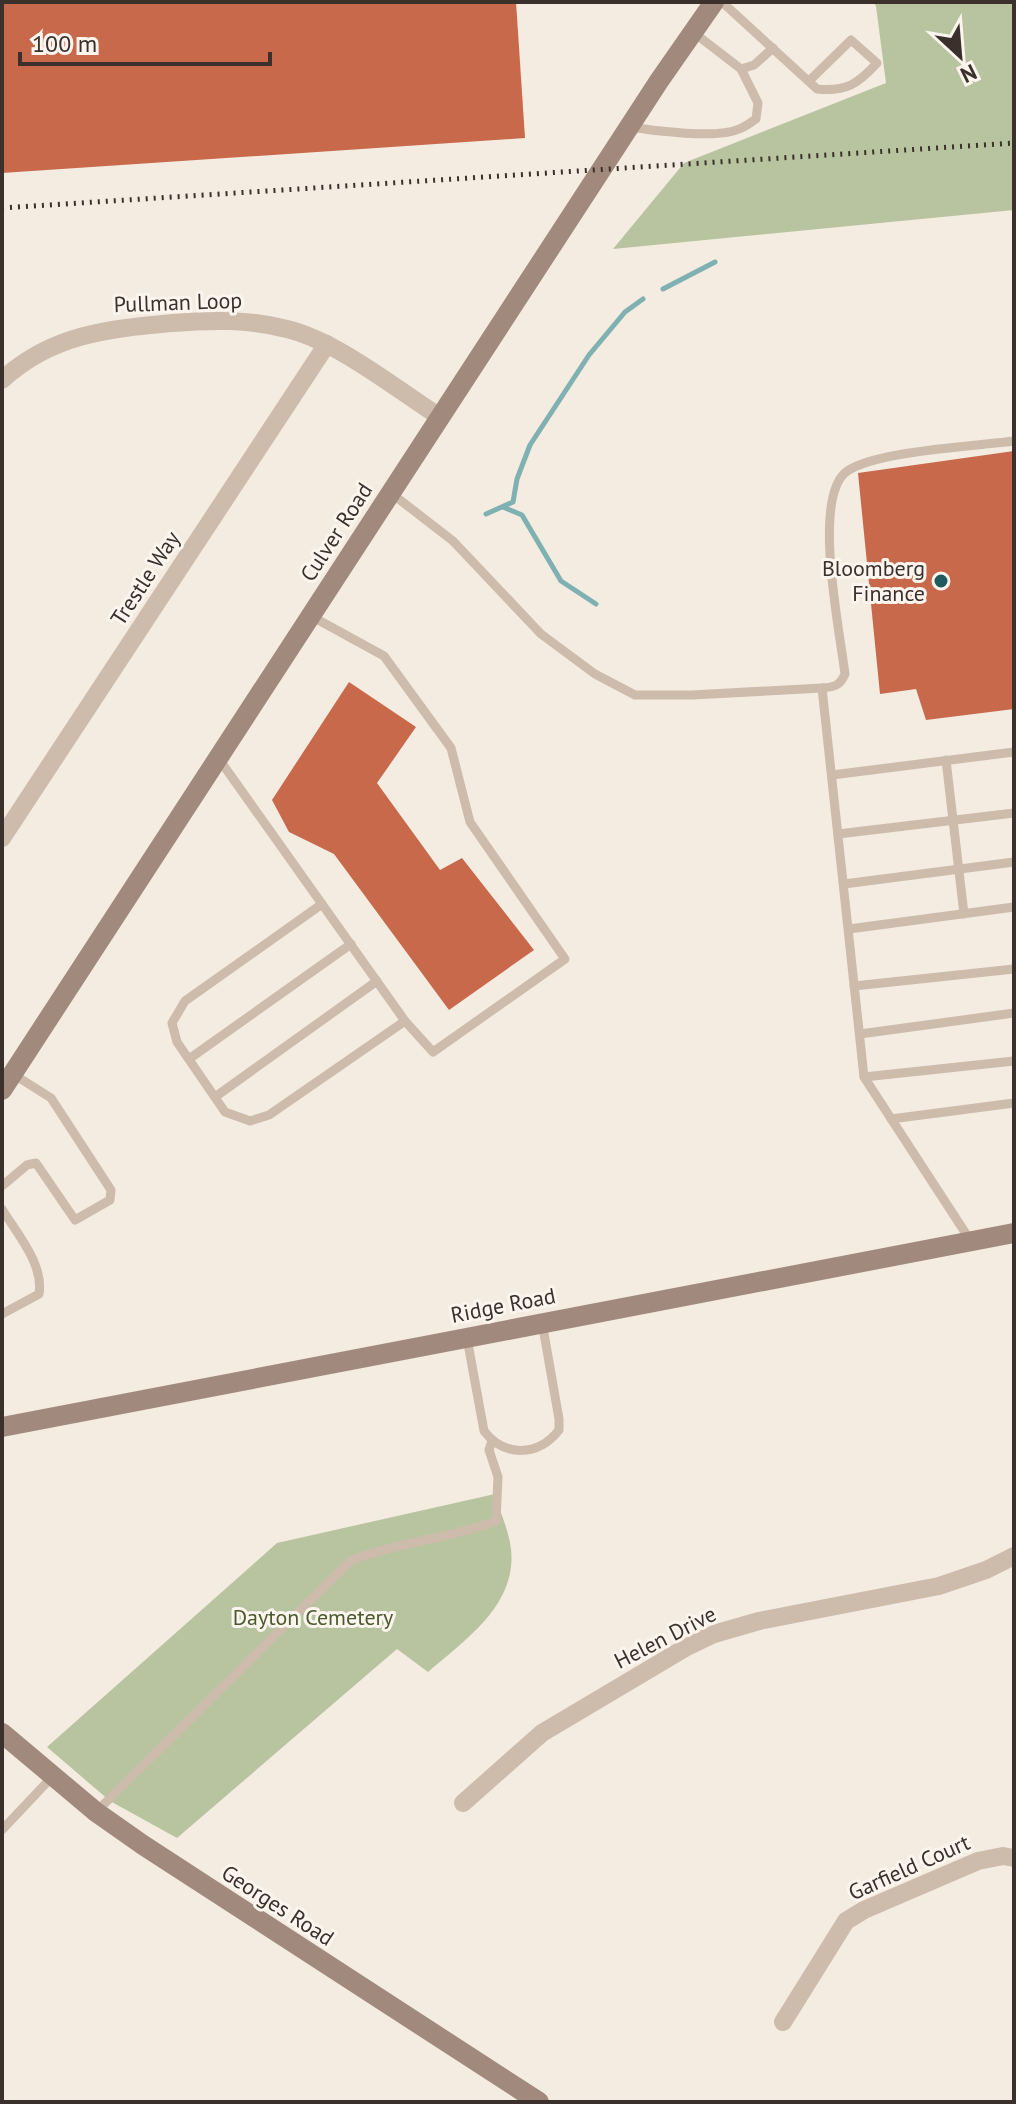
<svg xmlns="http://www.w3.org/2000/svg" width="1016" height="2104" font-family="'PT Sans',sans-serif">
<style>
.green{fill:#b8c4a0}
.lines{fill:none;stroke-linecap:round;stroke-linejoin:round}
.stream{stroke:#7fb0b2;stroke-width:5}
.building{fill:#c8694b}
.lane{stroke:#cdbbac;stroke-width:9}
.street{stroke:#cdbbac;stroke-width:18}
.secondary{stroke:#a18a7d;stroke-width:20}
.rail{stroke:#3b302b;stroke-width:5;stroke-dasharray:2 6;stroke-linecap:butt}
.poi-dot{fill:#1f5a5e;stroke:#fbf5ee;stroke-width:3}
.labels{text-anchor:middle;stroke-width:6;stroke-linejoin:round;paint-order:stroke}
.street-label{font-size:22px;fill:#3b302b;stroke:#fbf5ee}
.poi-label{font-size:22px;fill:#3b302b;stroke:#fbf5ee;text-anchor:end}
.park-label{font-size:22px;fill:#4a5a2e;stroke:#fbf5ee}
</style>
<rect width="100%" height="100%" fill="#f4ebe1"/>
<g class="green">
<polygon points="873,2 1014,2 1014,210 613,249 684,163 886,83 876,6"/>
<path d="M 495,1494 C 500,1512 509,1531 511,1549 C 517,1605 466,1639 428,1672 L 397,1649 L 177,1838 L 110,1801 L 47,1747 L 277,1543 Z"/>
</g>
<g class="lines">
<g class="stream">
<polyline points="663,289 715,262"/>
<polyline points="503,507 522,515 561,581 596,604"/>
<polyline points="486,514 513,502 517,479 530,445 589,355 625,312 643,299"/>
</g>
</g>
<g class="building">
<polygon points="2,2 516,2 525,138 2,173"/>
<polygon points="1014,451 1014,709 926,720 916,689 880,694 858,473"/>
<polygon points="349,682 416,727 377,783 440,870 462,858 534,950 449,1010 334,854 289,832 272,800"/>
</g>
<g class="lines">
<g class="lane">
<path d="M 722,2 L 817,89 C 846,92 858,84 877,63 L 851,40 L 809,81"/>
<polyline points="693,32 741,69 754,65 773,48"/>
<path d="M 630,127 C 654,131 717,139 739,129 C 745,127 751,122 756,119 L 758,103 L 741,69"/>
<path d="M 391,493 L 453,541 L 541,634 L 595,674 L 635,695 L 692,695 L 822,688 C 834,687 840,686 845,674 C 840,632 812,499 846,472 C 873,451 977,446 1014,441"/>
<polyline points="822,688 864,1077 970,1240"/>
<polyline points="219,759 405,1021 433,1052 565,959 470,822 451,748 384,656 311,616"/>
<polyline points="946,760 964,914"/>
<polyline points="832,775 1014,752"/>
<polyline points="838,834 1014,813"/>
<polyline points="844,884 1014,862"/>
<polyline points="322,904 185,1001 172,1023 177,1042 225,1112 250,1121 269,1115 405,1021"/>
<polyline points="849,929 1014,907"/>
<polyline points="854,986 1014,969"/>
<polyline points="860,1034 1014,1013"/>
<polyline points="189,1059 351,944"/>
<polyline points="864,1077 1014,1061"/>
<polyline points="215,1097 377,981"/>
<polyline points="891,1119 1014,1103"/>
<polyline points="2,1186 27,1165 36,1163 75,1220 110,1200 111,1190 51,1098 13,1074"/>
<path d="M 2,1209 C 17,1234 44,1264 39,1294 L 2,1314"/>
<path d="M 467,1338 L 484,1431 C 504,1457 538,1457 559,1430 L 559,1419 L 542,1322"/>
<path d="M 96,1812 L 350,1561 C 397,1542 449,1539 496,1521 L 498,1477 L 489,1450 L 492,1441"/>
<polyline points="2,1830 52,1777"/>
</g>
<g class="street">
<path d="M 2,380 C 52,334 108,329 172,323 C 210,320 250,319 287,329 C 337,341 396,389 440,417"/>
<polyline points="2,838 327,344"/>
<polyline points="463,1803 542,1733 685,1648 714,1634 759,1621 939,1586 986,1570 1014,1556"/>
<polyline points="783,2022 846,1921 864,1910 978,1861 1003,1856 1014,1858"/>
</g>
<g class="secondary">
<polyline points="2,1090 659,81 714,2"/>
<polyline points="2,1427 1014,1233"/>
<polyline points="2,1733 96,1812 143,1845 539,2102"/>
</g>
<polyline class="rail" points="2,208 1014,143"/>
</g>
<circle class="poi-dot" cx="941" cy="581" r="8"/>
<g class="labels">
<g class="street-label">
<text transform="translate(178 302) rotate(-2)" y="8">Pullman Loop</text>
<text transform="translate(336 532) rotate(-57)" y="8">Culver Road</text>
<text transform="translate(145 578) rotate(-57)" y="8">Trestle Way</text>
<text transform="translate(503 1305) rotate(-11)" y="8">Ridge Road</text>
<text transform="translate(665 1637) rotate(-27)" y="8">Helen Drive</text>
<text transform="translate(909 1867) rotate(-24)" y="8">Garfield Court</text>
<text transform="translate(278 1905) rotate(33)" y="8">Georges Road</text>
</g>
<g class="poi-label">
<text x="925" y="576">Bloomberg<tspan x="925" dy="25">Finance</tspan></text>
</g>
<g class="park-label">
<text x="313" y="1625">Dayton Cemetery</text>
</g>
</g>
<rect width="1016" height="2104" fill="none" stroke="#3b302b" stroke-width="8"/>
<g transform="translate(960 56) rotate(154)" stroke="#fbf5ee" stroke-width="6" paint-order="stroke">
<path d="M0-6L14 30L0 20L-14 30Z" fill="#3b302b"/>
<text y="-12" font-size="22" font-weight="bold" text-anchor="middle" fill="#3b302b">N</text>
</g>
<path d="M20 52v12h250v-12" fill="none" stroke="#3b302b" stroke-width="4"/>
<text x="32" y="52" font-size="24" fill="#3b302b" stroke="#fbf5ee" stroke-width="6" paint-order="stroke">100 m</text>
</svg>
